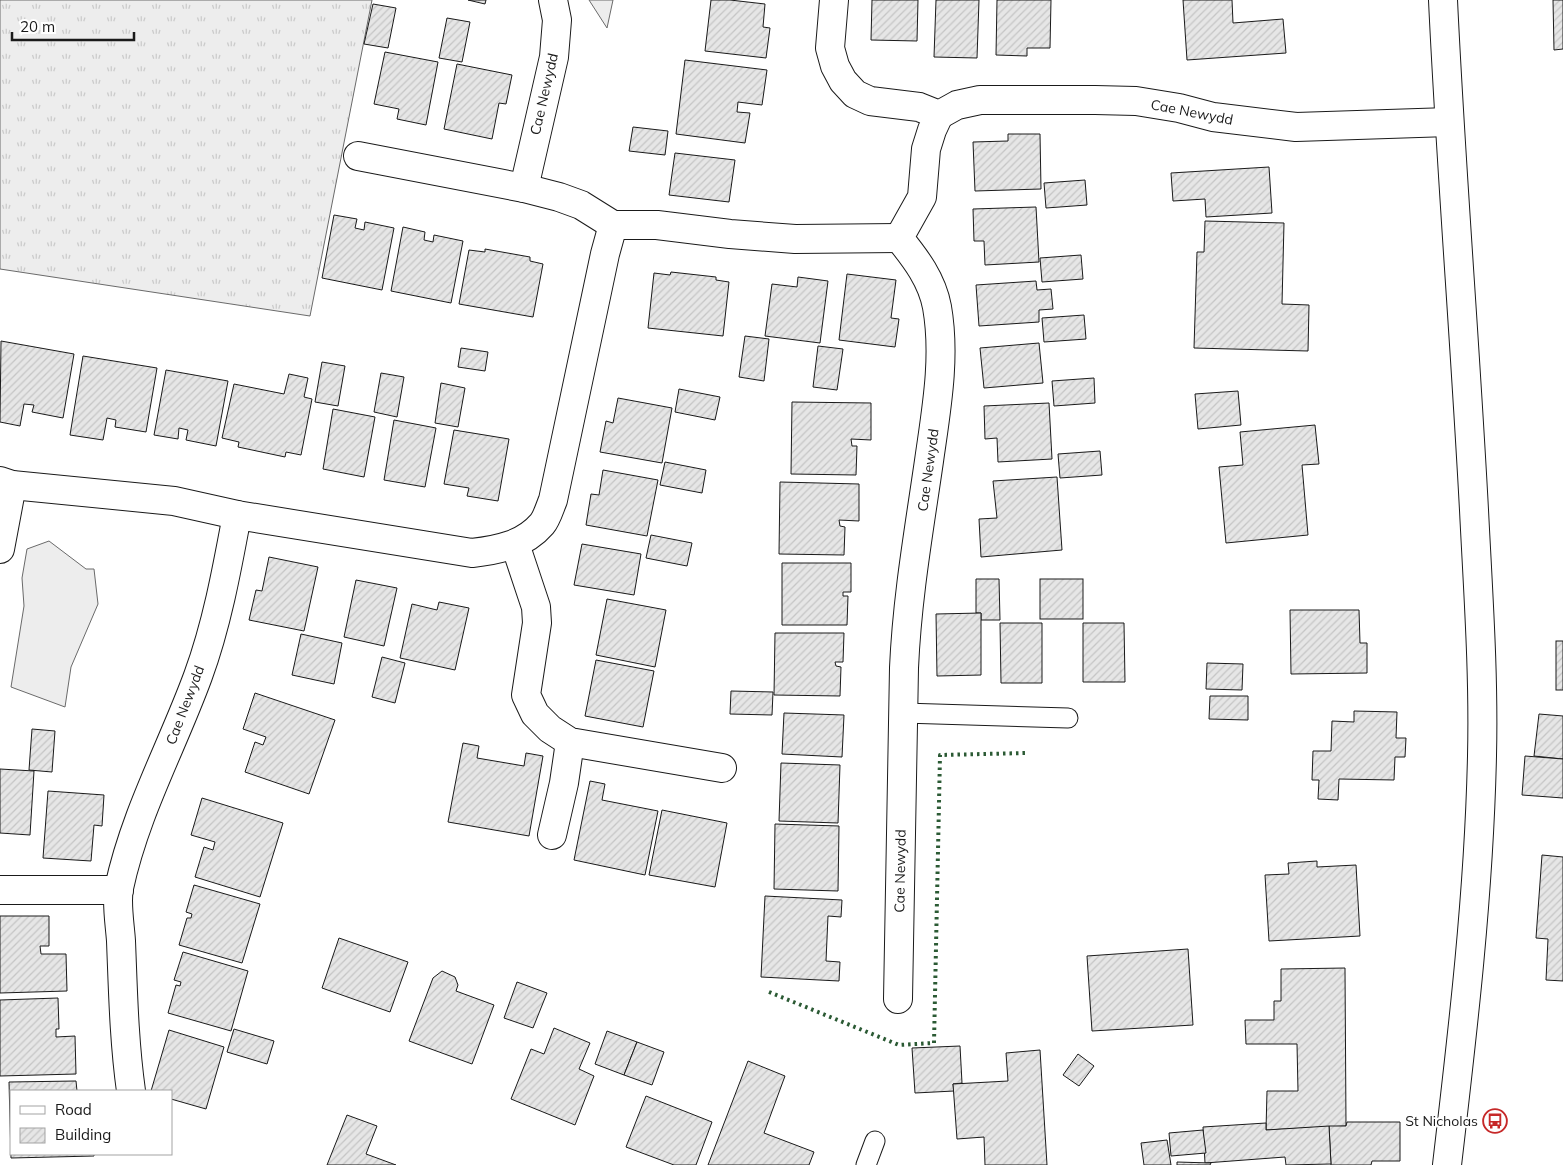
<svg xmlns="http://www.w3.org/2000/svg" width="1563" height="1165" font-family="Mulish,sans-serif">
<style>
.grass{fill:url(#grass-tufts);stroke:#6a6a6a}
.built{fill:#ededed;stroke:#6a6a6a}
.building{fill:url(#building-hatch);stroke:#1a1a1a}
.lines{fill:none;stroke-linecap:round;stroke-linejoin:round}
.service-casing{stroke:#1a1a1a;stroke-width:21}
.minor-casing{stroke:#1a1a1a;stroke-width:30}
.primary-casing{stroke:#1a1a1a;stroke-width:30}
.service{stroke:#fff;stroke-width:19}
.minor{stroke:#fff;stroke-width:28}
.primary{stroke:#fff;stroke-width:28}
.hedge{stroke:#2b5a34;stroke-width:4;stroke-dasharray:2.5 4;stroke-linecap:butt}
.labels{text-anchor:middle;stroke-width:4;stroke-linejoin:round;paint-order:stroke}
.street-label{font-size:14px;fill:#1a1a1a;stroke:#fff}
.poi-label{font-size:14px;fill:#1a1a1a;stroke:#fff;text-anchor:end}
</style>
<defs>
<pattern id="grass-tufts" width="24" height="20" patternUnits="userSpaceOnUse" patternTransform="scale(1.25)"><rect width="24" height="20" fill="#ededed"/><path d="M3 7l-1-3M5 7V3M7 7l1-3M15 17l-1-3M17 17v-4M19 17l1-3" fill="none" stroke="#cbcbcb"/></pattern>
<pattern id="building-hatch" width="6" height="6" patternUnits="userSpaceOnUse" patternTransform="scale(1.25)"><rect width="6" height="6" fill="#e6e6e6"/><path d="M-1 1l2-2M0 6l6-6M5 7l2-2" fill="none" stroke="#c5c5c5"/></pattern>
</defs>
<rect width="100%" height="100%" fill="#fff"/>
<polygon class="grass" points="0,0 372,0 310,316 0,269"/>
<g class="built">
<polygon points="589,0 613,0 607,28"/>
<polygon points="49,541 86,569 94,569 98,604 71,667 65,707 11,687 24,606 22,578 27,549"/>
</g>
<g class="building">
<polygon points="468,0 486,0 485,4"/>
<polygon points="711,0 730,0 765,4 763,27 770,28 766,58 705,51"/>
<polygon points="872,0 918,0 917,41 871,40"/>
<polygon points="936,0 979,0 977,58 934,57"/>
<polygon points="997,0 1051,0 1050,48 1027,48 1027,56 996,55"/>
<polygon points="1183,0 1232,0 1233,23 1283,19 1286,53 1187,60"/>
<polygon points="1553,0 1563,0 1563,49 1554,50"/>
<polygon points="373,4 396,8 388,48 364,44"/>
<polygon points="447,18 470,22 462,62 439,58"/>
<polygon points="385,52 438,62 426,125 397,119 399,109 374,104"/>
<polygon points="685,60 767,70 762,105 738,102 737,112 750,113 745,143 676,134"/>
<polygon points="457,64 512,75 506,104 499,103 492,139 444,129"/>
<polygon points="633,127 668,131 665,155 629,151"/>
<polygon points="1008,134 1040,134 1041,189 975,191 973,142 1008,141"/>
<polygon points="675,153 735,160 729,202 669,195"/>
<polygon points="1269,167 1272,213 1206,217 1205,199 1173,201 1171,173"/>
<polygon points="1085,180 1087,205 1046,208 1044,183"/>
<polygon points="1036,207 1039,262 985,265 984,241 974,241 973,209"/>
<polygon points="334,215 357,219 355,228 364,230 365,222 394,228 382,290 322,278"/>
<polygon points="1205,221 1284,223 1282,304 1309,305 1308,351 1194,348 1197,252 1204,252"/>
<polygon points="403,227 425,232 424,240 433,242 434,235 463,241 451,303 391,291"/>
<polygon points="485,249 530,257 530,261 543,264 533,317 459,304 469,250 485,252"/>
<polygon points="1081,255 1083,279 1042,282 1040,258"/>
<polygon points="671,272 716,277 716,280 729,282 723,336 648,328 654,273 670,275"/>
<polygon points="847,274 896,280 891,318 899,319 895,347 839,340"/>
<polygon points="798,277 828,281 820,343 765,336 772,284 797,287"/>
<polygon points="1036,281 1037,290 1051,289 1053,309 1039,310 1039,322 979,326 976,285"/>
<polygon points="1084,315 1086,339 1044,342 1042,318"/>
<polygon points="745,336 769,339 764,381 739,377"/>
<polygon points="1,341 74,354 63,418 32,412 34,405 24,404 20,426 0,422"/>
<polygon points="1039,343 1043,383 984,388 980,348"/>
<polygon points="818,346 843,349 837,390 813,387"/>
<polygon points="461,348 488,352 485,371 458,367"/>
<polygon points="83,356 157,368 146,432 115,427 116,420 107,418 103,440 70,435"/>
<polygon points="322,362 345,366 338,406 315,402"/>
<polygon points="166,370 228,381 216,446 186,440 188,430 179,428 178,439 154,435"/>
<polygon points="381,373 404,377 397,417 374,412"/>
<polygon points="289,374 308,378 304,397 312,399 301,455 286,452 285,457 238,447 239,442 222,438 234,384 284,394"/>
<polygon points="1094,378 1095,403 1054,406 1052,381"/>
<polygon points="441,383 465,388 458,427 435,423"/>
<polygon points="679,389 720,397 715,420 675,412"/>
<polygon points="1238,391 1241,425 1198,429 1195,394"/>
<polygon points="618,398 672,408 662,463 600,452 606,421 613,423"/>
<polygon points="792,402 871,403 871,440 851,439 852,446 857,446 856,475 791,474"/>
<polygon points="1049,403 1052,459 998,462 997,438 985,439 984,406"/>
<polygon points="333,409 375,417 364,477 323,469"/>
<polygon points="394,420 436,428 425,487 384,480"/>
<polygon points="1315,425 1319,464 1302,465 1308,535 1226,543 1219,467 1243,465 1240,432"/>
<polygon points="454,430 509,439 498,501 467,496 469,488 444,484"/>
<polygon points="1100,451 1102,475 1060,478 1058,454"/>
<polygon points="665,462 706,470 702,493 660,485"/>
<polygon points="603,470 658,480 647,536 586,525 591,494 599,495"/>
<polygon points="1057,477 1062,550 981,557 979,519 997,518 993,481"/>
<polygon points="780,482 859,484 859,521 839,520 840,526 845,527 844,555 779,554"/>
<polygon points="651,535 692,543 687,566 646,558"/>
<polygon points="582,544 641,554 634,595 574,585"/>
<polygon points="269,557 318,567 304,631 249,620 256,590 262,591"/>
<polygon points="782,563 851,563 851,592 843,592 843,596 848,596 847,625 782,625"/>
<polygon points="976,579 999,579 1000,620 981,620 981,613 976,613"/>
<rect x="1040" y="579" width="43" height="40"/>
<polygon points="356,580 397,588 384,646 344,637"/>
<polygon points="607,599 666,610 655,667 596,655"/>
<polygon points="439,602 469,608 455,670 400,658 412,604 437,610"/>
<polygon points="1290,610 1359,610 1360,643 1367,643 1367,673 1291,674"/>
<polygon points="981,613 981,675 937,676 936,614"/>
<polygon points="1000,623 1042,623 1042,683 1001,683"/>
<polygon points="1083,623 1124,623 1125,682 1083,682"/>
<polygon points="775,633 844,633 843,662 835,662 836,666 841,667 840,696 774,695"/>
<polygon points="301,634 342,643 334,684 292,675"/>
<rect x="1556" y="641" width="7" height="49"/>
<polygon points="382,657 405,663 395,703 372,697"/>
<polygon points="596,660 654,671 643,727 585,716"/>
<polygon points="1207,663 1243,664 1242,690 1206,689"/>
<polygon points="731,691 773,692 772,715 730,714"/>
<polygon points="255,693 335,720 309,794 245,772 255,742 263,745 266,737 243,729"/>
<polygon points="1210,696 1248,696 1248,720 1209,719"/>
<polygon points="1354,711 1397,712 1396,738 1406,738 1405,757 1395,757 1394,780 1339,779 1338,800 1318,799 1319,780 1312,780 1313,751 1331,751 1332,721 1354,722"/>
<polygon points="784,713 844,715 842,757 782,754"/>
<polygon points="1539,714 1563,716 1563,759 1534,756"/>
<polygon points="32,729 55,731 52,772 29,770"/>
<polygon points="463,743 479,746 477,758 524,766 526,753 543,756 529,836 448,822"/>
<polygon points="1525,756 1563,759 1563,798 1522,795"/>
<polygon points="781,763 840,765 838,823 779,821"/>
<polygon points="0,769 34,771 30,835 0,833"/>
<polygon points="590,781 605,784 602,800 658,811 645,875 574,860"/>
<polygon points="48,791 104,795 102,826 94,825 91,861 43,858"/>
<polygon points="202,798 283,823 260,897 195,877 204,847 213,850 215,842 191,835"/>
<polygon points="662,810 727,823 715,887 649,875"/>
<polygon points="775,824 839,826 838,891 774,889"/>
<polygon points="1542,855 1563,857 1563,981 1546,980 1548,939 1536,938"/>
<polygon points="1317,861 1317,867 1356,865 1360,936 1269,941 1265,875 1289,874 1288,863"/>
<polygon points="194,885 260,904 242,963 179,945 187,918 191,918 192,914 186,912"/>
<polygon points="765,896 842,900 841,917 828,916 826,961 840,962 839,981 761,977"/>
<polygon points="0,916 49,916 49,946 40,946 41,954 66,954 67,991 0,993"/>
<polygon points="339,938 408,962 390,1012 322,988"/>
<polygon points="1188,949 1193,1025 1092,1031 1087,956"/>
<polygon points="183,952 248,971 231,1031 168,1013 176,985 180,986 181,982 174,980"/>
<polygon points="1345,968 1346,1126 1266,1130 1267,1091 1298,1091 1297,1044 1246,1044 1245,1020 1274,1020 1274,1001 1281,1001 1281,969"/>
<polygon points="442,971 455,977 458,985 456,991 494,1005 472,1064 409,1041 433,978"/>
<polygon points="517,982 547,993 533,1028 504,1018"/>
<polygon points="58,998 59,1029 56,1029 56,1037 75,1036 76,1074 0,1076 0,1000"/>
<polygon points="554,1028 590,1043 579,1069 594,1076 575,1125 511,1099 531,1049 544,1054"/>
<polygon points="234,1029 274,1041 267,1064 227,1052"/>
<polygon points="169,1030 224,1047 206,1109 171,1099 171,1091 151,1091"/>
<polygon points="607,1031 637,1042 624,1075 595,1064"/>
<polygon points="637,1042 664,1052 652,1085 624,1075"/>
<polygon points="960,1046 962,1083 953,1084 954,1091 915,1093 912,1048"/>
<polygon points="1040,1050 1047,1165 985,1165 984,1137 957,1139 953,1084 1008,1081 1006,1053"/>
<polygon points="1078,1054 1094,1066 1079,1086 1063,1075"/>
<polygon points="748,1061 785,1076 764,1133 814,1152 809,1165 708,1165"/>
<polygon points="76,1081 77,1091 11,1091 11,1154 94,1154 94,1156 11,1158 9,1082"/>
<polygon points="646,1096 712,1122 696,1165 674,1165 626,1147"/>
<polygon points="347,1115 377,1126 366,1154 396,1165 327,1165"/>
<polygon points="1347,1122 1400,1122 1400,1161 1372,1161 1371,1165 1331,1165 1329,1126 1346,1126"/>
<polygon points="1266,1123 1266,1130 1329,1126 1331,1164 1286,1165 1285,1157 1205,1163 1203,1127"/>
<polygon points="1203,1130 1206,1153 1171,1156 1169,1133"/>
<polygon points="1167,1140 1171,1165 1144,1165 1141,1143"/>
<polygon points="1177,1162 1211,1163 1210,1165 1177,1165"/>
</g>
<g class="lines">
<g class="service-casing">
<g id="service">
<polyline points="903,713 1068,718"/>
<polyline points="866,1165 875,1141"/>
</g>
</g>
<g class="minor-casing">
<g id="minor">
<polyline points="834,0 830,48 835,66 843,81 855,94 870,101 919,107 939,115 957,105 980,100 1095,100 1136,101 1179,108 1213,117 1296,127 1449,122"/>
<polyline points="358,156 524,188 559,197 581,205 613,225 657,225 730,234 795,239 899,238"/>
<polyline points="524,188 554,57 557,20 553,0"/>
<polyline points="0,481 12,485 174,501 237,515"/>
<polyline points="515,544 536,607 537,623 526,695 535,714 550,729 570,742 722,768"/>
<polyline points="0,549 12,485"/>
<polyline points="552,835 564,783 570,742"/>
<polyline points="0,890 119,890"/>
<path d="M 898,999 L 904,668 C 907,598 919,530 929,461 C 936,411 946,358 937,307 C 932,280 916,259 899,238 L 922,197 L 926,149 L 932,130 L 939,115"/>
<path d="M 131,1091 C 124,1041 123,991 121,941 C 120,925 116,903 119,888 C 135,813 172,747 198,676 C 217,624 227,569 237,515 L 472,553 C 498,550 524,545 542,524 C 547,518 550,507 553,500 L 605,254 L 613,225"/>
</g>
</g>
<g class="primary-casing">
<path id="primary" d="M 1443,0 C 1451,170 1465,340 1474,510 C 1478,591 1484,674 1482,756 C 1479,893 1463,1029 1447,1165"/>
</g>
<use href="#service" class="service"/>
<use href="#minor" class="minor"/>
<use href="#primary" class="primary"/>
<polyline class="hedge" points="769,992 899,1045 934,1043 940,755 1027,753"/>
</g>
<defs>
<g id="bus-ring" transform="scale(1.25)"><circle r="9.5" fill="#fff" stroke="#c62828" stroke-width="1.5"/><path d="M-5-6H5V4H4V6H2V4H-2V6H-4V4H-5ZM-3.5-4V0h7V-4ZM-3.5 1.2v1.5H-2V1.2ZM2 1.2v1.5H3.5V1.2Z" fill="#c62828"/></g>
</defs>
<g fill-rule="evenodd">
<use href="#bus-ring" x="1495" y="1121"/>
</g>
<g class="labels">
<g class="street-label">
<text transform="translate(544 94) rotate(-77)" y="5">Cae Newydd</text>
<text transform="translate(1192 112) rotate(11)" y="5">Cae Newydd</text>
<text transform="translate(928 470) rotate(-82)" y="5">Cae Newydd</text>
<text transform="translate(185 705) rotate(-69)" y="5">Cae Newydd</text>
<text transform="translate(900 871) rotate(-89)" y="5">Cae Newydd</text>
</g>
<g class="poi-label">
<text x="1478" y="1126">St Nicholas</text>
</g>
</g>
<rect x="10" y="1090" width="162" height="65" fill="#ffffff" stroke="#a3a3a3"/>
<rect x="20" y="1106" width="25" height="8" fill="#ffffff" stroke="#a3a3a3"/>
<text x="55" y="1115" font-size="15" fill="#1a1a1a">Road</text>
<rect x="20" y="1128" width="25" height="15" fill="url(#building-hatch)" stroke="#a3a3a3"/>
<text x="55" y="1140" font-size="15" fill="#1a1a1a">Building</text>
<path d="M12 32v8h122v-8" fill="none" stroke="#1a1a1a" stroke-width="2.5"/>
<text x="20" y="32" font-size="15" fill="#1a1a1a" stroke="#ffffff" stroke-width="4" paint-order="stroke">20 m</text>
</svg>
